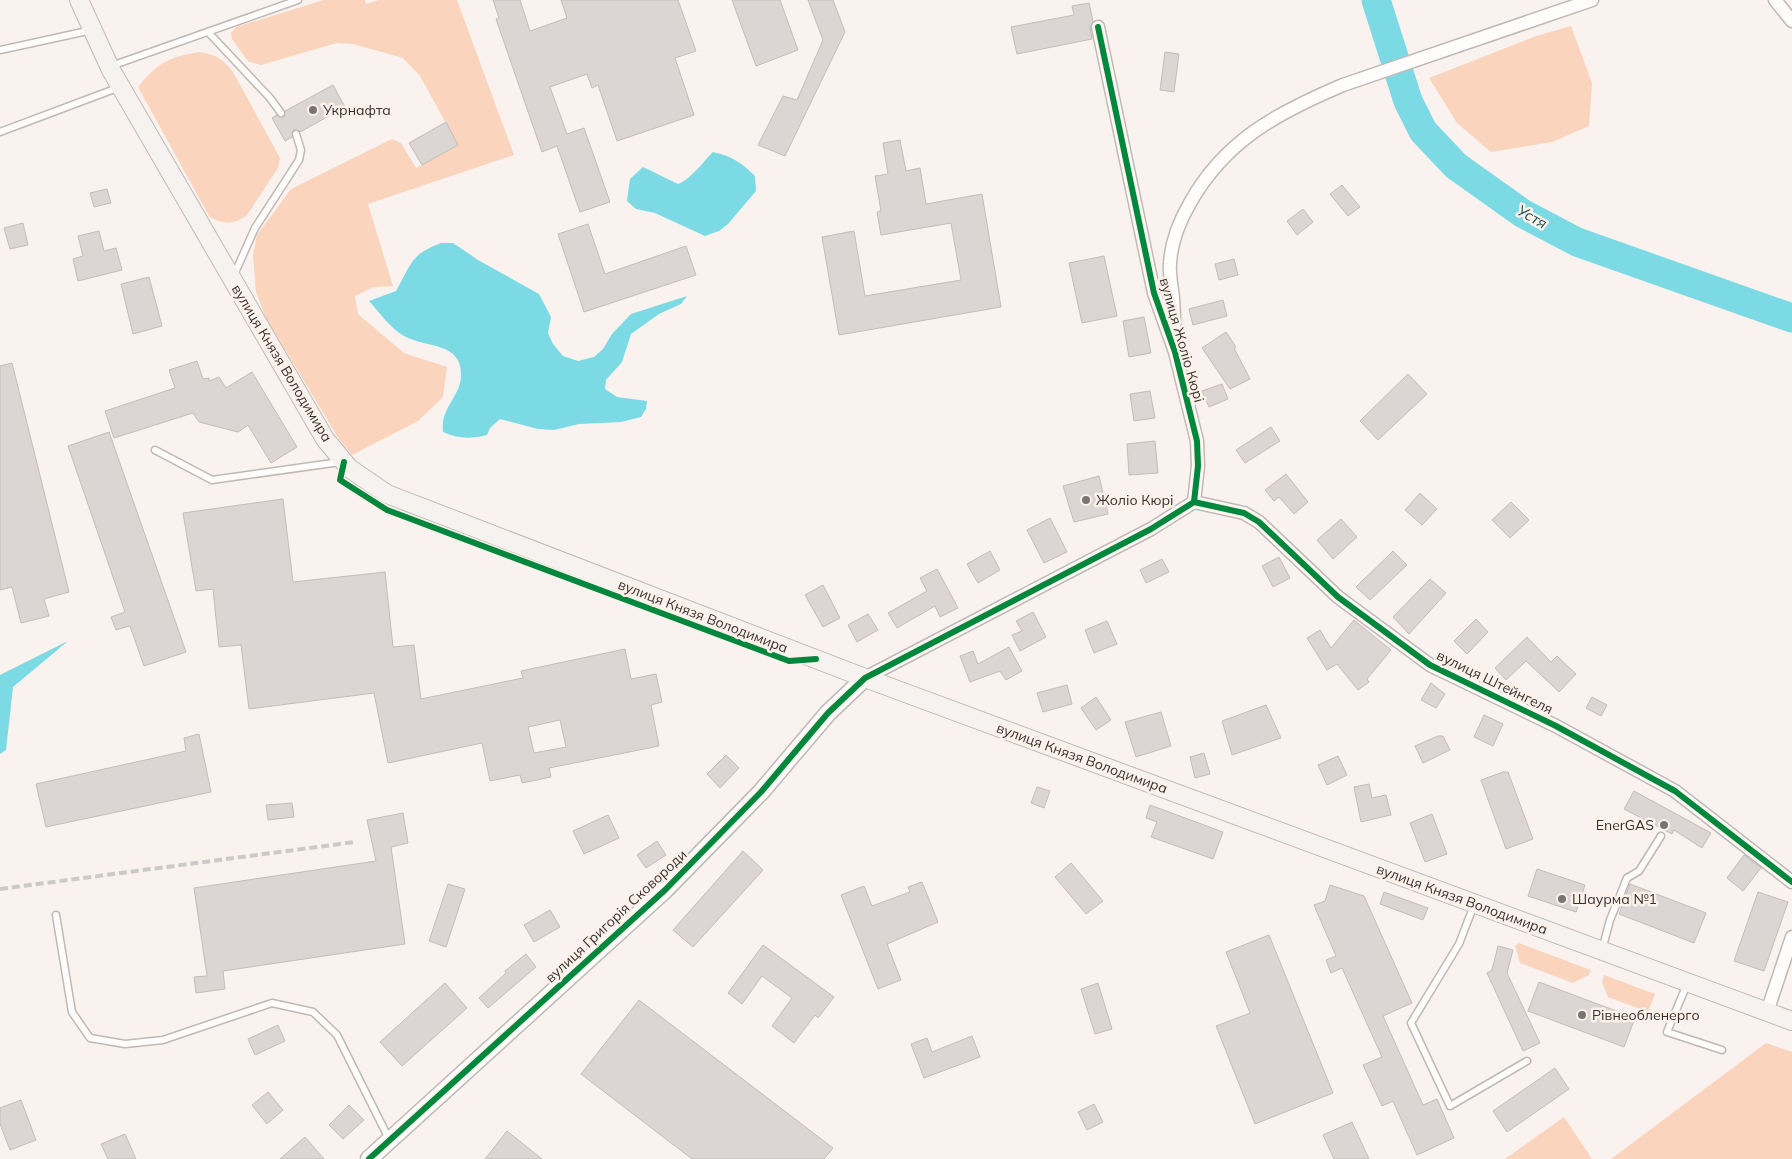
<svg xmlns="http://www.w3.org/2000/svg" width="1792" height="1159" font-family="Mulish,sans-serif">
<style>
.green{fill:#fad4bc}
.water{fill:#7cdae5}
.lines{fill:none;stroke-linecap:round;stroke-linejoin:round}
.river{stroke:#7cdae5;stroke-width:29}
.building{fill:#dbd6d3;stroke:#c3bdba;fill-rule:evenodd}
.service-casing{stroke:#bfb9b6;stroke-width:9}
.minor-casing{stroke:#bfb9b6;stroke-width:15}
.tertiary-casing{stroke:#bfb9b6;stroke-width:19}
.secondary-casing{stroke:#bfb9b6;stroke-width:20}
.service{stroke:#fefdfc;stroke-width:6}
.minor{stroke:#fefdfc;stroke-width:12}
.tertiary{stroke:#fefdfc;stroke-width:16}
.secondary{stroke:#f6f2f0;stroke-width:18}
.rail{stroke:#cccac9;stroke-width:4;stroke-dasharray:8 4;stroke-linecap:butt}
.cycleway-casing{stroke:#fdf1ea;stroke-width:9}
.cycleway{stroke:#00873e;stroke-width:6}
.poi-dot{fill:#7b7572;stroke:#fdf1ea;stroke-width:2}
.labels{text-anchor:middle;stroke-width:5;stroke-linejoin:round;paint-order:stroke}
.poi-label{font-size:14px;fill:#373230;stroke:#fdf1ea;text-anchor:start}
.street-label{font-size:14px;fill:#373230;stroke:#fdf1ea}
.water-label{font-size:15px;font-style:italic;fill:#185259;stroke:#fdf1ea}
</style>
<rect width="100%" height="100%" fill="#f9f2ee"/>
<g class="green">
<polygon points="324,0 365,0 366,4 379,0 457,0 514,155 368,204 393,286 374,287 355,296 358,314 404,353 447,367 443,397 418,421 352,455 339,439 266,318 256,292 253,255 257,235 291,189 392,139 401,143 416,168 458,145 420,76 403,58 353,44 337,43 261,65 248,61 232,39 231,33 236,27"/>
<polygon points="1571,26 1592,83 1589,126 1552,142 1491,152 1457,123 1429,78 1536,36"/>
<path d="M 199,52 C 215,54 223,59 233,72 L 280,158 L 278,168 L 247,215 C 235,225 222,225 209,216 L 138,87 C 157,63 169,57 199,52 Z"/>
<polygon points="1519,943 1591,970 1589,975 1573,983 1520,963 1515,946"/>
<polygon points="1604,975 1655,994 1648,1012 1608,997 1602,982"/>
<polygon points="1766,1043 1792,1052 1792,1159 1611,1159"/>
<polygon points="1564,1117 1592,1159 1505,1159"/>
</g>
<g class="water">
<path d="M 713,152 C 732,156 742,163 755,176 L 756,191 L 728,224 L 719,231 L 705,236 L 655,213 L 636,209 L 627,201 L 630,179 L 643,167 L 678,184 C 691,179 702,163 713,152 Z"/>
<path d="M 441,243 L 453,243 L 478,260 L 539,294 L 551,317 L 548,333 L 553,344 L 563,356 L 578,361 L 594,357 L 603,349 L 612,334 L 631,314 L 687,296 L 681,304 L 659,314 L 631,334 L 622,362 L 606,380 L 605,389 L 617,397 L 647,401 L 646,409 L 641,417 L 621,422 L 579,424 L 554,430 L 538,429 L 500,419 L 490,428 L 487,435 C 472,439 457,439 443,432 C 440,407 461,397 461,375 C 462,342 426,348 404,336 C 390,328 380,313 369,301 L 396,291 C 412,263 410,255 441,243 Z"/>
<polygon points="68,641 13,687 6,750 0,754 0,675"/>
</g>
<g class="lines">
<polyline class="river" points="1376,0 1408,101 1423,131 1456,166 1522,213 1577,242 1792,318"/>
</g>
<g class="building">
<polygon points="493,0 520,0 530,31 567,18 561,0 678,0 696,51 675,58 694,115 617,141 598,85 592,88 587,74 550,87 567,134 584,128 610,202 580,212 557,146 542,152 496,19 499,18"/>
<polygon points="732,0 780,0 798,50 756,66"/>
<polygon points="808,0 833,0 845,32 785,156 758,145 783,96 797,100 823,40"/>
<polygon points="1089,3 1093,21 1090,28 1092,39 1017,54 1011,27 1074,15 1072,6"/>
<polygon points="1165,52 1179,54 1174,92 1160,90"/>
<polygon points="333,85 345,107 300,132 294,129 292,137 285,141 272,118 277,115 284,117 285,111"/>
<polygon points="446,122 458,145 422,165 409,143"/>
<polygon points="900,140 906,171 920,168 926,204 982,194 1001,307 839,335 822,237 854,231 865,296 961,280 951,223 881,235 877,212 881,211 875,176 888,174 883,143"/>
<polygon points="1342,185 1360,207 1348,216 1330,194"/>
<polygon points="107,189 111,203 94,207 90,193"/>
<polygon points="1303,209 1313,222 1297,235 1287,221"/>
<polygon points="23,223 28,245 10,249 4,228"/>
<polygon points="588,224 605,274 686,246 696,275 584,312 558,234"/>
<polygon points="99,231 104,251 116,248 122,270 78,281 73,259 83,256 78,236"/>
<polygon points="1104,256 1117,316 1082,323 1069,263"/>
<polygon points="1234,259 1238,275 1219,280 1215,264"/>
<polygon points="149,277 162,326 133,334 121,284"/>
<polygon points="1223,300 1227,316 1193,325 1189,309"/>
<polygon points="1144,317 1151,353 1129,357 1123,321"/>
<polygon points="1226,332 1236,347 1234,348 1250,379 1230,389 1202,348"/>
<polygon points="197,361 203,379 209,378 209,381 219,377 226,388 252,372 297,447 271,463 248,425 238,432 199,422 193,413 114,438 105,411 175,388 169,370"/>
<polygon points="12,363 69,592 44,599 49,616 21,623 12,587 0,590 0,366"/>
<polygon points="1408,374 1427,394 1378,440 1360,421"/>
<polygon points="1222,384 1228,399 1209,407 1202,391"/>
<polygon points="1150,391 1155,418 1134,421 1130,394"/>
<polygon points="1271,427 1280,441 1245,463 1236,450"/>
<polygon points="109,432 186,652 144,666 130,626 116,630 111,617 125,612 68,446"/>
<polygon points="1155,441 1158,473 1129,475 1127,444"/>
<polygon points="1286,474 1308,502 1294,514 1279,497 1274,501 1265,490"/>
<polygon points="1099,476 1108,514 1074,522 1063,486"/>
<polygon points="1420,493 1437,509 1422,525 1405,510"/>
<path d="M 283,499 L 293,582 L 385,572 L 393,647 L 414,645 L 421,699 L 523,678 L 521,671 L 625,649 L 631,679 L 656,674 L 662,702 L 651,705 L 659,746 L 549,768 L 551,777 L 522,783 L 520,775 L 490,781 L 482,743 L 388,763 L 374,693 L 249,709 L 241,645 L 219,647 L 213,589 L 196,591 L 183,513 ZM 560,720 L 566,747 L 534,753 L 528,727 Z"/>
<polygon points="1511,502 1529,520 1510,538 1492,520"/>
<polygon points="1050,518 1067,552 1044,563 1027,530"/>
<polygon points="1341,519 1357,537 1333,559 1317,540"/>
<polygon points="990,551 1000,570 978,583 967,564"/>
<polygon points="1393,551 1407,565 1370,600 1356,587"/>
<polygon points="1279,557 1290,578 1273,587 1262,566"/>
<polygon points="1162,559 1169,572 1146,583 1140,570"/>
<polygon points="937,569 958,608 940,617 935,606 897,628 888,613 927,591 920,578"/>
<polygon points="1430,579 1446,593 1409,634 1393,617"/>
<polygon points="823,585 840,618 823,627 805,595"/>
<polygon points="1033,612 1046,637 1020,651 1012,635 1022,631 1016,621"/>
<polygon points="868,614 878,630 857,642 848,625"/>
<polygon points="1476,619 1488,632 1467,654 1454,641"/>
<polygon points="1354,620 1391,650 1367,679 1369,682 1358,690 1337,664 1327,670 1307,638 1320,630 1331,648"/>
<polygon points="1107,621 1117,644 1094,653 1085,630"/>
<polygon points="1527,637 1551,662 1557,656 1576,674 1559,692 1526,661 1506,680 1495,668"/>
<polygon points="1009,647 1022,671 1006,680 1000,671 970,682 960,656 973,651 978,664"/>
<polygon points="1431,683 1445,694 1436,708 1421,700"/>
<polygon points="1067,685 1072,704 1043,712 1037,693"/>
<polygon points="1096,697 1111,720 1096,730 1081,708"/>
<polygon points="1592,697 1607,705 1601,716 1586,708"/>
<polygon points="1266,705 1281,738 1232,755 1222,721"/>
<polygon points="1161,712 1171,746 1136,757 1125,722"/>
<polygon points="1484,715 1503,724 1493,746 1474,737"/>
<polygon points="199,734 211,792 46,827 36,784 186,751 184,738"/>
<polygon points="1438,736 1443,736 1450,750 1423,763 1415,746"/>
<polygon points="1204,753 1210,774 1195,778 1190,757"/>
<polygon points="726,755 739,768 720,788 707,774"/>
<polygon points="1338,756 1347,775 1327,785 1318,765"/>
<polygon points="1503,772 1508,772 1533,839 1506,849 1481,780"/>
<polygon points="1369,784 1372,798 1386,795 1391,815 1361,822 1354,787"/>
<polygon points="1037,787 1050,791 1044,808 1031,803"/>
<polygon points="1634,791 1711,833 1702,848 1674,830 1672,834 1624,809"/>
<polygon points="292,803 294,817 268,820 266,805"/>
<polygon points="1150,805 1223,832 1213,859 1151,837 1157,822 1146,818"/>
<polygon points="403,813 408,843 391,847 405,944 223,971 225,989 196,993 194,977 207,976 194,888 376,861 367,820"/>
<polygon points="1432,814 1447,854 1425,862 1410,823"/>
<polygon points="608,815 619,838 584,854 573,831"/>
<polygon points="657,841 666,855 646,868 637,855"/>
<polygon points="743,851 763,870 693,947 673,930"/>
<polygon points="1744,855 1761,868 1743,891 1727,878"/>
<polygon points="1071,863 1103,901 1086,914 1055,877"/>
<polygon points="1537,869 1585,885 1576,912 1528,896"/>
<polygon points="922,882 938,922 887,944 901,980 878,989 841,895 864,886 872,906 910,892 908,887"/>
<polygon points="448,884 465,889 446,947 429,941"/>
<polygon points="1630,884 1706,913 1694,943 1619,914"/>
<polygon points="1330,885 1364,896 1412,1003 1383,1016 1423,1105 1437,1099 1454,1138 1417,1155 1393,1101 1382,1106 1363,1065 1382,1057 1342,968 1331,973 1326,960 1336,956 1314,905 1325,901"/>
<polygon points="1384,892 1428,908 1423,920 1380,904"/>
<polygon points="1758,892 1788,902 1764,971 1734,961"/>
<polygon points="550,910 560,927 534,942 524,925"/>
<polygon points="1269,935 1333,1093 1255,1124 1216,1026 1250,1013 1226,952"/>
<polygon points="763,945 834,997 818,1018 815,1015 794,1043 772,1026 792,998 762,976 742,1004 728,993"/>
<polygon points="1498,946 1513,950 1507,973 1540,1043 1523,1051 1487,973 1492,970"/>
<polygon points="526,954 536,967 488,1008 479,998 506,973 505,971"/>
<polygon points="1539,982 1635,1018 1624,1047 1528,1011"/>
<polygon points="445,983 467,1008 402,1066 380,1042"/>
<polygon points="1098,983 1112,1029 1095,1034 1081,989"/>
<polygon points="639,1000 833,1148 824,1159 692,1159 581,1074"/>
<polygon points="278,1025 285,1041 255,1055 248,1039"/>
<polygon points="972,1036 980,1057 924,1078 911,1044 927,1038 932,1052"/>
<polygon points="1555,1068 1569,1089 1507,1132 1493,1111"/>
<polygon points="268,1092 283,1110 267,1124 252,1105"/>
<polygon points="21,1100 36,1140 10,1150 0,1124 0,1108"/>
<polygon points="1094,1104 1103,1122 1087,1130 1078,1112"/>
<polygon points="349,1105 364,1120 343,1139 329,1125"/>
<polygon points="1352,1122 1369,1159 1334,1159 1323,1135"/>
<polygon points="507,1131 542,1159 485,1159"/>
<polygon points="125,1134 136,1159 108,1159 101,1144"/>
<polygon points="305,1137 324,1159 280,1159"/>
</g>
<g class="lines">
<g class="service-casing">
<g id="service">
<polyline points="208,32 270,98 281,113"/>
<polyline points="0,50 92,30"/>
<polyline points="111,66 298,0"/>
<polyline points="0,132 120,87"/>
<polyline points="234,275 255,228 299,160 301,150 296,134"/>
<polyline points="155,450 212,480 340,462"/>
<polyline points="1474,905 1459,944 1411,1023 1450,1106 1527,1061"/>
<polyline points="56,915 72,1012 90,1038 125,1044 163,1040 272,1003 313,1012 337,1035 389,1139"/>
<polyline points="1602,950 1610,920 1627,878 1639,871 1661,836"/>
<polyline points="1687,984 1667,1032 1722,1050"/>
</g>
</g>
<g class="minor-casing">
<g id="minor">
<polyline points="1775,0 1792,21"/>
<path d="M 1175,339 C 1174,326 1174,311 1173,298 C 1172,287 1169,275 1170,264 C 1171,241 1179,222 1190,203 C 1225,140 1279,112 1343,85 L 1592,0"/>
<polyline points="1194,502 1244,513 1259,522 1338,597 1430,665 1556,726 1675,791 1792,882"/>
<polyline points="865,678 1151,529 1194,502 1198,466 1197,441 1175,352 1154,293 1098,27"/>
<polyline points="1767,1012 1792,937"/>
</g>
</g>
<g class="tertiary-casing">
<polyline id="tertiary" points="369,1159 665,890 761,792 828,713 865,678"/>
</g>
<g class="secondary-casing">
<polyline id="secondary" points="79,0 111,70 325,439 349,468 387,494 865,678 1792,1021"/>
</g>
<use href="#service" class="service"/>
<use href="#minor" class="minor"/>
<use href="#tertiary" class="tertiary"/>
<use href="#secondary" class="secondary"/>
<polyline class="rail" points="0,889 355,842"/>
<g class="cycleway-casing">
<g id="cycleway">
<polyline points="344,462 340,480 387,510 789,661 816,659"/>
<polyline points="1194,502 1244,513 1259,522 1338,597 1430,665 1556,726 1675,791 1792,882"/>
<polyline points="369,1159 665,890 761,792 828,713 865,678 1151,529 1194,502 1198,466 1197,441 1175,352 1154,293 1098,27"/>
</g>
</g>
<use href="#cycleway" class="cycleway"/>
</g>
<g class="poi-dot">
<circle cx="313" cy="110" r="5"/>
<circle cx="1086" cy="500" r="5"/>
<circle cx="1664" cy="825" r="5"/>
<circle cx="1562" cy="899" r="5"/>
<circle cx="1582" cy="1015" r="5"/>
</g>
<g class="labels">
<g class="poi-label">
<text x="323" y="115">Укрнафта</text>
<text x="1096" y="505">Жоліо Кюрі</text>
<text x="1654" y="830" text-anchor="end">EnerGAS</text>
<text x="1572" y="904">Шаурма №1</text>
<text x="1592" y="1020">Рівнеобленерго</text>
</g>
<g class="street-label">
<text transform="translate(1182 340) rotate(74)" y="5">вулиця Жоліо Кюрі</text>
<text transform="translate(282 363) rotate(59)" y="5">вулиця Князя Володимира</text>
<text transform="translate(703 616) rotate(21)" y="5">вулиця Князя Володимира</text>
<text transform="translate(1495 682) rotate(26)" y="5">вулиця Штейнгеля</text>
<text transform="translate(1082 758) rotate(20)" y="5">вулиця Князя Володимира</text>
<text transform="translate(1462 899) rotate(20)" y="5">вулиця Князя Володимира</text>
<text transform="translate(616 916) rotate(-43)" y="5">вулиця Григорія Сковороди</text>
</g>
<g class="water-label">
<text transform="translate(1532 217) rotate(30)" y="5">Устя</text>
</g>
</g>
</svg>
